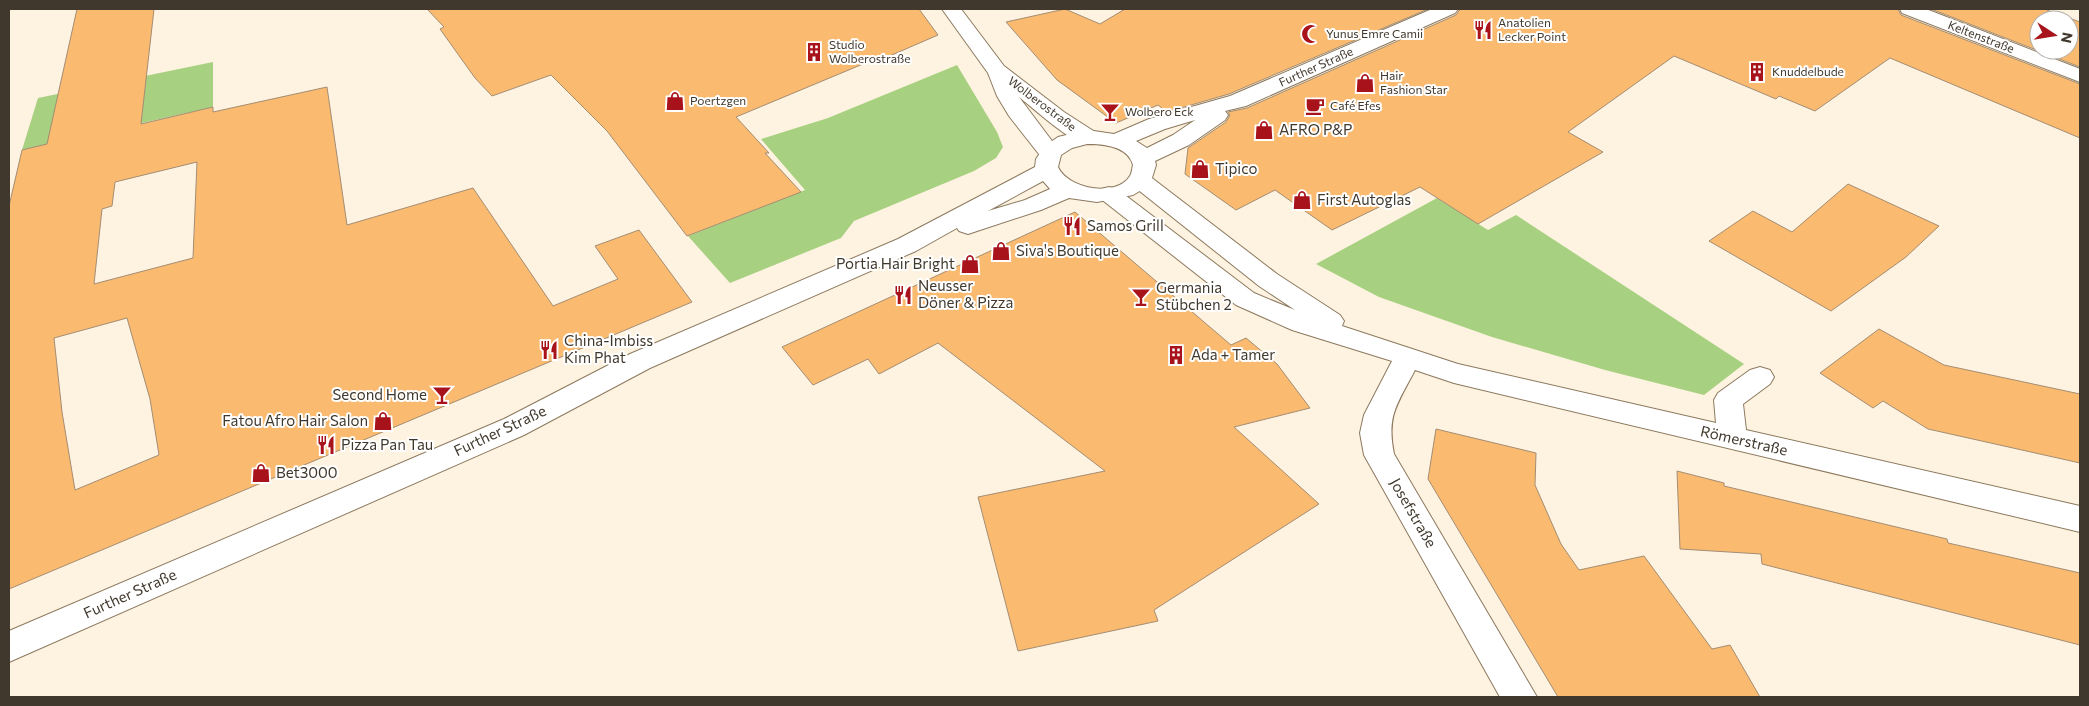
<svg xmlns="http://www.w3.org/2000/svg" width="2089" height="706" font-family="Commissioner,sans-serif">
<style>
.green{fill:#a7d180}
.building{fill:#faba6f;stroke:#a48d73;fill-rule:evenodd}
.lines{fill:none;stroke-linecap:round;stroke-linejoin:round}
.minor-casing{stroke:#8c795e;stroke-width:2}
.major-casing{stroke:#8c795e;stroke-width:2}
.minor{fill:#fff;fill-rule:evenodd}
.major{fill:#fff;fill-rule:evenodd}
.labels{text-anchor:middle;stroke-width:4;stroke-linejoin:round;paint-order:stroke}
.far-poi-label{font-size:12px;fill:#40382c;stroke:#fff;text-anchor:start}
.far-street-label{font-size:12px;fill:#40382c;stroke:#fff}
.poi-label{font-size:15px;fill:#40382c;stroke:#fff;text-anchor:start}
.street-label{font-size:15px;fill:#40382c;stroke:#fff}
</style>
<rect width="100%" height="100%" fill="#fef2e0"/>
<g class="green">
<polygon points="213,62 213,107 22,150 38,98"/>
<polygon points="957,65 997,132 1003,147 996,158 974,171 854,221 841,238 730,283 688,236 805,190 761,139 828,118"/>
<polygon points="1437,198 1488,230 1516,215 1744,364 1704,395 1605,370 1492,337 1379,297 1316,264"/>
</g>
<g class="building">
<path d="M 77,9 L 154,9 L 141,124 L 213,107 L 213,112 L 327,87 L 347,225 L 473,188 L 553,306 L 618,279 L 595,246 L 639,230 L 692,302 L 9,589 L 9,206 L 22,150 L 47,144 ZM 197,162 L 193,258 L 94,284 L 102,209 L 112,206 L 115,182 ZM 127,318 L 150,399 L 159,455 L 75,490 L 62,412 L 54,338 Z"/>
<polygon points="427,9 919,9 938,35 878,61 875,59 736,117 769,153 765,153 801,192 687,236 607,131 551,75 492,96 475,78 440,29 444,27"/>
<polygon points="1065,9 1100,24 1125,9 1428,9 1229,94 1167,112 1158,105 1116,123 1057,80 1006,22"/>
<polygon points="1460,9 1898,9 1901,15 2080,84 2080,138 1890,58 1815,111 1779,96 1776,99 1674,56 1568,132 1603,152 1478,224 1420,187 1332,230 1275,190 1236,210 1185,174 1188,148 1226,122 1230,115 1228,112 1247,108 1456,15"/>
<path d="M 1931,9 L 2044,9 L 2080,22 L 2080,67 ZM 2039,20 L 2069,20 L 2069,50 L 2039,50 Z"/>
<polygon points="1848,184 1939,226 1906,257 1831,311 1709,241 1753,211 1792,232"/>
<polygon points="1075,212 1231,345 1246,338 1277,364 1310,408 1234,427 1319,504 1154,610 1158,621 1018,651 978,497 1105,471 938,343 879,374 868,359 813,385 782,347"/>
<polygon points="1879,329 1944,365 2080,394 2080,463 1928,429 1883,401 1873,408 1820,373"/>
<polygon points="1436,429 1536,453 1535,485 1561,544 1579,570 1644,556 1712,649 1730,645 1760,697 1558,697 1428,479"/>
<polygon points="1677,471 1724,483 1724,486 1947,539 1948,543 2080,573 2080,645 1762,564 1761,554 1680,549"/>
</g>
<g class="lines">
<g class="minor-casing">
<g id="minor">
<path d="M 942,9 L 961,9 L 1004,66 L 1064,112 L 1095,132 L 1098,137 L 1095,142 C 1092,142 1090,144 1087,144 C 1072,144 1032,107 1019,97 L 1061,153 L 1058,158 L 1050,160 L 1042,158 L 1009,116 L 997,96 L 988,73 Z"/>
<polygon points="1900,9 1926,9 2080,69 2080,82 1902,13"/>
<path d="M 1140,173 L 1148,175 L 1277,274 L 1340,315 L 1344,321 L 1342,326 L 1458,364 L 1716,423 L 1714,400 L 1718,393 L 1750,370 L 1760,367 L 1770,370 L 1774,377 L 1770,384 L 1743,404 L 1746,430 L 2080,506 L 2080,532 L 1454,383 L 1415,370 C 1398,403 1386,415 1394,454 L 1537,697 L 1500,697 L 1364,455 L 1360,433 L 1364,415 L 1392,361 L 1292,330 L 1236,305 L 1101,199 L 1097,194 L 1101,189 L 1109,187 L 1117,189 L 1254,293 L 1295,310 L 1259,286 L 1132,185 L 1128,180 L 1132,175 Z"/>
</g>
</g>
<g class="major-casing">
<path id="major" d="M 1432,9 L 1458,9 L 1455,13 L 1246,106 L 1225,111 L 1228,115 L 1225,120 L 1189,145 L 1155,161 L 1156,165 L 1152,178 L 1143,189 L 1133,195 L 1097,202 L 1069,198 L 1041,210 L 977,231 L 968,234 L 959,231 L 957,228 L 916,251 L 650,368 L 524,435 L 9,662 L 9,631 L 504,419 L 630,354 L 898,239 L 1035,167 L 1036,159 L 1045,146 L 1058,137 L 1087,130 L 1114,134 L 1149,119 L 1230,96 ZM 1195,120 L 1173,135 L 1147,148 L 1136,141 L 1165,129 ZM 1087,144 C 1104,144 1128,146 1133,165 C 1132,168 1132,173 1130,176 C 1116,198 1068,189 1058,167 L 1061,155 L 1072,148 ZM 1043,181 L 1050,189 L 1025,200 L 988,211 Z"/>
</g>
<use href="#minor" class="minor"/>
<use href="#major" class="major"/>
</g>
<defs>
<g id="restaurant-bare" transform="scale(1.5)"><path d="M-5-6h1v4h1v-4h1v4h1v-4h1v5L-1.5 .5V6h-2V.5L-5-1ZM5-6V6H3V1.5H1.5Q1.5-4 5-6Z" fill="#a8131b" stroke="#fff" stroke-width="2.5" paint-order="stroke"/></g>
<g id="mosque-bare" transform="scale(1.5)"><path d="M3.5-4.9A6 6 0 1 0 3.5 4.9A5 5 0 1 1 3.5-4.9Z" fill="#a8131b" stroke="#fff" stroke-width="2.5" paint-order="stroke"/></g>
<g id="building-bare" transform="scale(1.5)"><path d="M-4-6H4V6H1V3H-1V6H-4ZM-2.5-4.3h1.7v1.8h-1.7ZM.8-4.3h1.7v1.8H.8ZM-2.5-1h1.7V.8h-1.7ZM.8-1h1.7V.8H.8Z" fill="#a8131b" stroke="#fff" stroke-width="2.5" paint-order="stroke"/></g>
<g id="shop-bare" transform="scale(1.5)"><path d="M-5-2.5h2.3a2.7 3.5 0 0 1 5.4 0H5L5.5 6h-11ZM-1.5-2.5h3a1.5 2.3 0 0 0-3 0Z" fill="#a8131b" stroke="#fff" stroke-width="2.5" paint-order="stroke"/></g>
<g id="cafe-bare" transform="scale(1.5)"><path d="M-5.5-4.5H6V0H3Q3 3.5 0 3.5H-2.5Q-5.5 3.5-5.5 0ZM3-3.2v2h1.7v-2ZM-6 4.5H4V6H-6Z" fill="#a8131b" stroke="#fff" stroke-width="2.5" paint-order="stroke"/></g>
<g id="bar-bare" transform="scale(1.5)"><path d="M-6-5H6L.8 .8V4.5H3.5V6h-7V4.5H-.8V.8Z" fill="#a8131b" stroke="#fff" stroke-width="2.5" paint-order="stroke"/></g>
</defs>
<g fill-rule="evenodd">
<use href="#restaurant-bare" x="1483" y="30"/>
<use href="#mosque-bare" x="1311" y="34"/>
<use href="#building-bare" x="814" y="52"/>
<use href="#building-bare" x="1757" y="72"/>
<use href="#shop-bare" x="1365" y="83"/>
<use href="#shop-bare" x="675" y="101"/>
<use href="#cafe-bare" x="1315" y="106"/>
<use href="#bar-bare" x="1110" y="112"/>
<use href="#shop-bare" x="1264" y="130"/>
<use href="#shop-bare" x="1200" y="169"/>
<use href="#shop-bare" x="1302" y="200"/>
<use href="#restaurant-bare" x="1072" y="226"/>
<use href="#shop-bare" x="1001" y="251"/>
<use href="#shop-bare" x="970" y="264"/>
<use href="#restaurant-bare" x="903" y="295"/>
<use href="#bar-bare" x="1141" y="297"/>
<use href="#restaurant-bare" x="549" y="350"/>
<use href="#building-bare" x="1176" y="355"/>
<use href="#bar-bare" x="442" y="395"/>
<use href="#shop-bare" x="383" y="421"/>
<use href="#restaurant-bare" x="326" y="445"/>
<use href="#shop-bare" x="261" y="473"/>
</g>
<g class="labels">
<g class="far-poi-label">
<text x="1498" y="27">Anatolien<tspan x="1498" dy="14">Lecker Point</tspan></text>
<text x="1326" y="38">Yunus Emre Camii</text>
<text x="829" y="49">Studio<tspan x="829" dy="14">Wolberostraße</tspan></text>
<text x="1772" y="76">Knuddelbude</text>
<text x="1380" y="80">Hair<tspan x="1380" dy="14">Fashion Star</tspan></text>
<text x="690" y="105">Poertzgen</text>
<text x="1330" y="110">Café Efes</text>
<text x="1125" y="116">Wolbero Eck</text>
</g>
<g class="far-street-label">
<text transform="translate(1981 37) rotate(21)" y="4">Keltenstraße</text>
<text transform="translate(1316 67) rotate(-24)" y="4">Further Straße</text>
<text transform="translate(1042 104) rotate(37)" y="4">Wolberostraße</text>
</g>
<g class="poi-label">
<text x="1279" y="135">AFRO P&amp;P</text>
<text x="1215" y="174">Tipico</text>
<text x="1317" y="205">First Autoglas</text>
<text x="1087" y="231">Samos Grill</text>
<text x="1016" y="256">Siva's Boutique</text>
<text x="955" y="269" text-anchor="end">Portia Hair Bright</text>
<text x="918" y="291">Neusser<tspan x="918" dy="17">Döner &amp; Pizza</tspan></text>
<text x="1156" y="293">Germania<tspan x="1156" dy="17">Stübchen 2</tspan></text>
<text x="564" y="346">China-Imbiss<tspan x="564" dy="17">Kim Phat</tspan></text>
<text x="1191" y="360">Ada + Tamer</text>
<text x="427" y="400" text-anchor="end">Second Home</text>
<text x="368" y="426" text-anchor="end">Fatou Afro Hair Salon</text>
<text x="341" y="450">Pizza Pan Tau</text>
<text x="276" y="478">Bet3000</text>
</g>
<g class="street-label">
<text transform="translate(500 431) rotate(-25)" y="5">Further Straße</text>
<text transform="translate(1744 441) rotate(13)" y="5">Römerstraße</text>
<text transform="translate(1413 513) rotate(60)" y="5">Josefstraße</text>
<text transform="translate(130 594) rotate(-24)" y="5">Further Straße</text>
</g>
</g>
<rect width="2089" height="706" fill="none" stroke="#40382c" stroke-width="20"/>
<g transform="translate(2054 35) rotate(102)"><circle r="24" fill="#ffffff" stroke="#b3afab"/>
<path d="M0-4L9 19L0 12L-9 19Z" fill="#a8131b"/>
<text y="-8" font-size="14" font-weight="bold" text-anchor="middle" fill="#40382c">N</text>
</g>
</svg>
